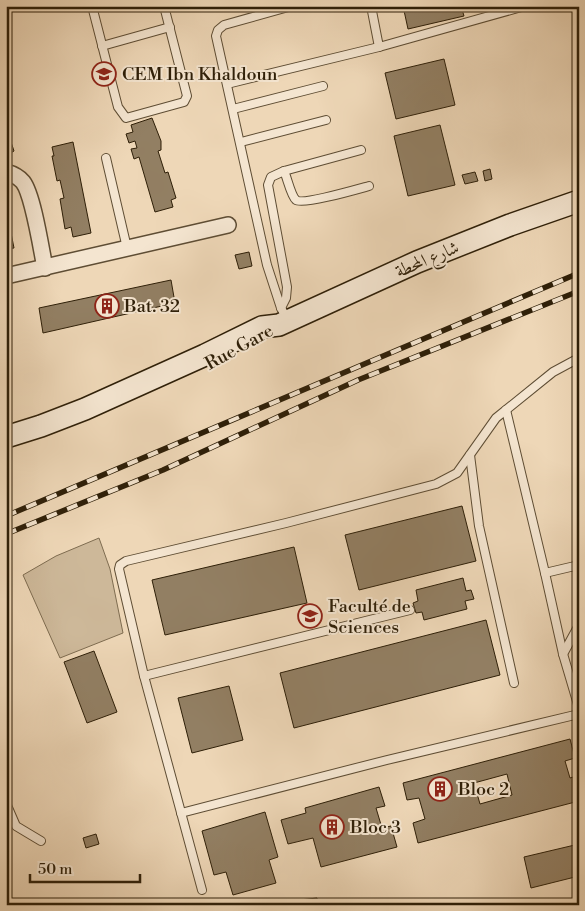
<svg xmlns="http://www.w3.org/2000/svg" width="585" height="911" font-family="'Libre Bodoni',Amiri,serif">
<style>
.green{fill:#cdb899;stroke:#7e6c50}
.building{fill:#927f63;stroke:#2e1f08;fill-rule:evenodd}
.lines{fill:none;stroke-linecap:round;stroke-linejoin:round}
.lane-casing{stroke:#5e4d34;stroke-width:10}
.street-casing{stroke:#5e4d34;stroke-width:18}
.secondary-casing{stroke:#2e1f08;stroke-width:24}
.lane{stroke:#f4e5d0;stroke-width:8}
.street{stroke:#f4e5d0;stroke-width:15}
.secondary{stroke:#f4e5d0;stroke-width:21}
.rail-casing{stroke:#2e1f08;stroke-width:5.5}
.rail{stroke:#f4e5d0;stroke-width:4;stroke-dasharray:11;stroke-linecap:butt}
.labels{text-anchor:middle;stroke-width:4;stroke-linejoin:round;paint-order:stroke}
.poi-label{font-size:18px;fill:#2e1f08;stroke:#f4e5d0;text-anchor:start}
.street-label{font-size:18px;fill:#2e1f08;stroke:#f4e5d0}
</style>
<rect width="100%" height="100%" fill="#eed7b7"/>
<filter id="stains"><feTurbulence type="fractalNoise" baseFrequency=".004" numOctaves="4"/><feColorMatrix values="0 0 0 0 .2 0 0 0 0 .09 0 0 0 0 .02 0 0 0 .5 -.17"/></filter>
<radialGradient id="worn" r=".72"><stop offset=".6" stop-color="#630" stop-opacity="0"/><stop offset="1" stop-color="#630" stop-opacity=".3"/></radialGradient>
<polygon class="green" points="99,538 110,569 123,633 60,658 23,575 56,556"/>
<g class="building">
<polygon points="403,6 421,6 422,8 431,6 461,6 464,16 408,29"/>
<polygon points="444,59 455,105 396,119 385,73"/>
<polygon points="152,118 161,141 161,150 158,151 165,173 168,172 176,198 171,200 173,207 155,212 139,157 134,159 131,149 137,148 135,141 129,143 126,134 133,132 131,125"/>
<polygon points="440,125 455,185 408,196 394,136"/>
<polygon points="6,136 9,136 14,151 6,156"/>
<polygon points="73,142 91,233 73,237 71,227 65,229 60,199 64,198 60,180 57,181 52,156 54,156 52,147"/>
<polygon points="490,169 492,179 485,181 483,171"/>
<polygon points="475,172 478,181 465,184 462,175"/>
<polygon points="6,228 10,228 14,248 7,249 8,254 6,255"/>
<polygon points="249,252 252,266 239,269 235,255"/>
<polygon points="171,280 175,303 43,333 39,308"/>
<polygon points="462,506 476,561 359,590 345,535"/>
<polygon points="294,547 307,603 165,635 152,580"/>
<polygon points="463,578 466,591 471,590 474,599 465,601 467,609 424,620 422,612 416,613 413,603 418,601 416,590"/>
<polygon points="486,620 500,675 294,728 280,673"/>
<polygon points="94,651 117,712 87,723 64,662"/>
<polygon points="229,686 243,740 192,753 178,698"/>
<path d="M 570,739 L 575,758 L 565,761 L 570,778 L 579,775 L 579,801 L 418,843 L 413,823 L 425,819 L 419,798 L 407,800 L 403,783 ZM 507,774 L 512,795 L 480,804 L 474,783 Z"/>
<polygon points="379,787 385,806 376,808 382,828 391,826 397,847 321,867 313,838 288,844 281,820 306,813 305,808"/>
<polygon points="265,812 278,857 269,860 276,883 233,895 226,872 214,875 202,831"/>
<polygon points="96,834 99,844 86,848 83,838"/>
<polygon points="579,844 579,876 531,888 524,857"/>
<polygon points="317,898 318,905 300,905 299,900"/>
</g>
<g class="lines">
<g class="lane-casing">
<g id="lane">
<polyline points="92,6 118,107 126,118 184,102 187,96 164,6"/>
<polyline points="371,6 379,47 525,6"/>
<polyline points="102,46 170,27"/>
<polyline points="227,84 379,47"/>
<polyline points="233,109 323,86"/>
<polyline points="241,142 326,120"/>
<polyline points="106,158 127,248"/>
<path d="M 284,171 C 287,177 291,196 296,200 C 303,205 358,189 369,186"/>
<polyline points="281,308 286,298 287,287 268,185 271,177 284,171 361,150"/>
<polyline points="287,319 281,308 267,265 216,36 218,30 224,25 292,6"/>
<polyline points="506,410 545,573 563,654 579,708"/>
<polyline points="470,455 479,526 514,683"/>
<polyline points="545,573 579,565"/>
<polyline points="563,654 579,625"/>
<polyline points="144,676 410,610"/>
<polyline points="6,803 16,826 41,841"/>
<polyline points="181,813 387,760 579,714"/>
<polyline points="202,890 144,676 119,569 120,565 126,561 286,523 436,484 457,473 496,418 553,372 579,358"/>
<polyline points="576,905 579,904"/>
</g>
</g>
<g class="street-casing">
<g id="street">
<path d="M 6,172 C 13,174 18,176 23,182 C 33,195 41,248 45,268"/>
<polyline points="6,276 228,225"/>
</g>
</g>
<g class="secondary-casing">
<polyline id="secondary" points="6,437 41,426 85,409 205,355 262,327 279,325 417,262 510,225 579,201"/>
</g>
<use href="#lane" class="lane"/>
<use href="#street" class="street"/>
<use href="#secondary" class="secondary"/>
<g class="rail-casing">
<g id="rail">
<polyline points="6,516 579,273"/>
<polyline points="6,534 163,470 358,380 579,291"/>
</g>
</g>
<use href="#rail" class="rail"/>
</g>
<defs>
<g id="school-ring" transform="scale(1.25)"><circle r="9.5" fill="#f4e5d0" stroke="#8f2418" stroke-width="1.5"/><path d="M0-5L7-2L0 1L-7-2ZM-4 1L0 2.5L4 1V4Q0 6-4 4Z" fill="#8f2418"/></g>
<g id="building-ring" transform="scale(1.25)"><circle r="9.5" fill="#f4e5d0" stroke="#8f2418" stroke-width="1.5"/><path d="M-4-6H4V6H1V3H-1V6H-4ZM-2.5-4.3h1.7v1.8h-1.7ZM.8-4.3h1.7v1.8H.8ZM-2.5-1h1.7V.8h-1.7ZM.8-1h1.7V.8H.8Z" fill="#8f2418"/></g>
<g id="university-ring" transform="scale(1.25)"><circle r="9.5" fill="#f4e5d0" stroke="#8f2418" stroke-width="1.5"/><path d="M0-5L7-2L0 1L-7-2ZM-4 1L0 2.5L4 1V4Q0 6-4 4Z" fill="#8f2418"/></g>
</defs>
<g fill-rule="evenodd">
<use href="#school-ring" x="104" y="74"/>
<use href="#building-ring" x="107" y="306"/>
<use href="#university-ring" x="310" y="616"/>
<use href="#building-ring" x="440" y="789"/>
<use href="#building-ring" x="332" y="827"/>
</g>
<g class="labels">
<g class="poi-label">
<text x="122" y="80">CEM Ibn Khaldoun</text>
<text x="124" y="312">Bat. 32</text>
<text x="328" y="612">Faculté de<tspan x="328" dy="21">Sciences</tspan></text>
<text x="458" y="795">Bloc 2</text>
<text x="350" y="833">Bloc 3</text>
</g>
<g class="street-label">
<text transform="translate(427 259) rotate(-23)" y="6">شارع المحطة</text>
<text transform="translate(239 347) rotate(-29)" y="6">Rue Gare</text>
</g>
</g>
<rect width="585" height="911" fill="none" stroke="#eed7b7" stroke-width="25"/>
<rect x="8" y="8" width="570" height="896" fill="none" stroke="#2e1f08" stroke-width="2.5"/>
<rect x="12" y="12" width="560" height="886" fill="none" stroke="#2e1f08"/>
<path d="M30 874v8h110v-8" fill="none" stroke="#2e1f08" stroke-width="2.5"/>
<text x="38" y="874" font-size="15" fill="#2e1f08" stroke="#f4e5d0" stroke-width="4" paint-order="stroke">50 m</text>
<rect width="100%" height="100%" filter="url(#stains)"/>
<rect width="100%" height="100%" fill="url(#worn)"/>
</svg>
